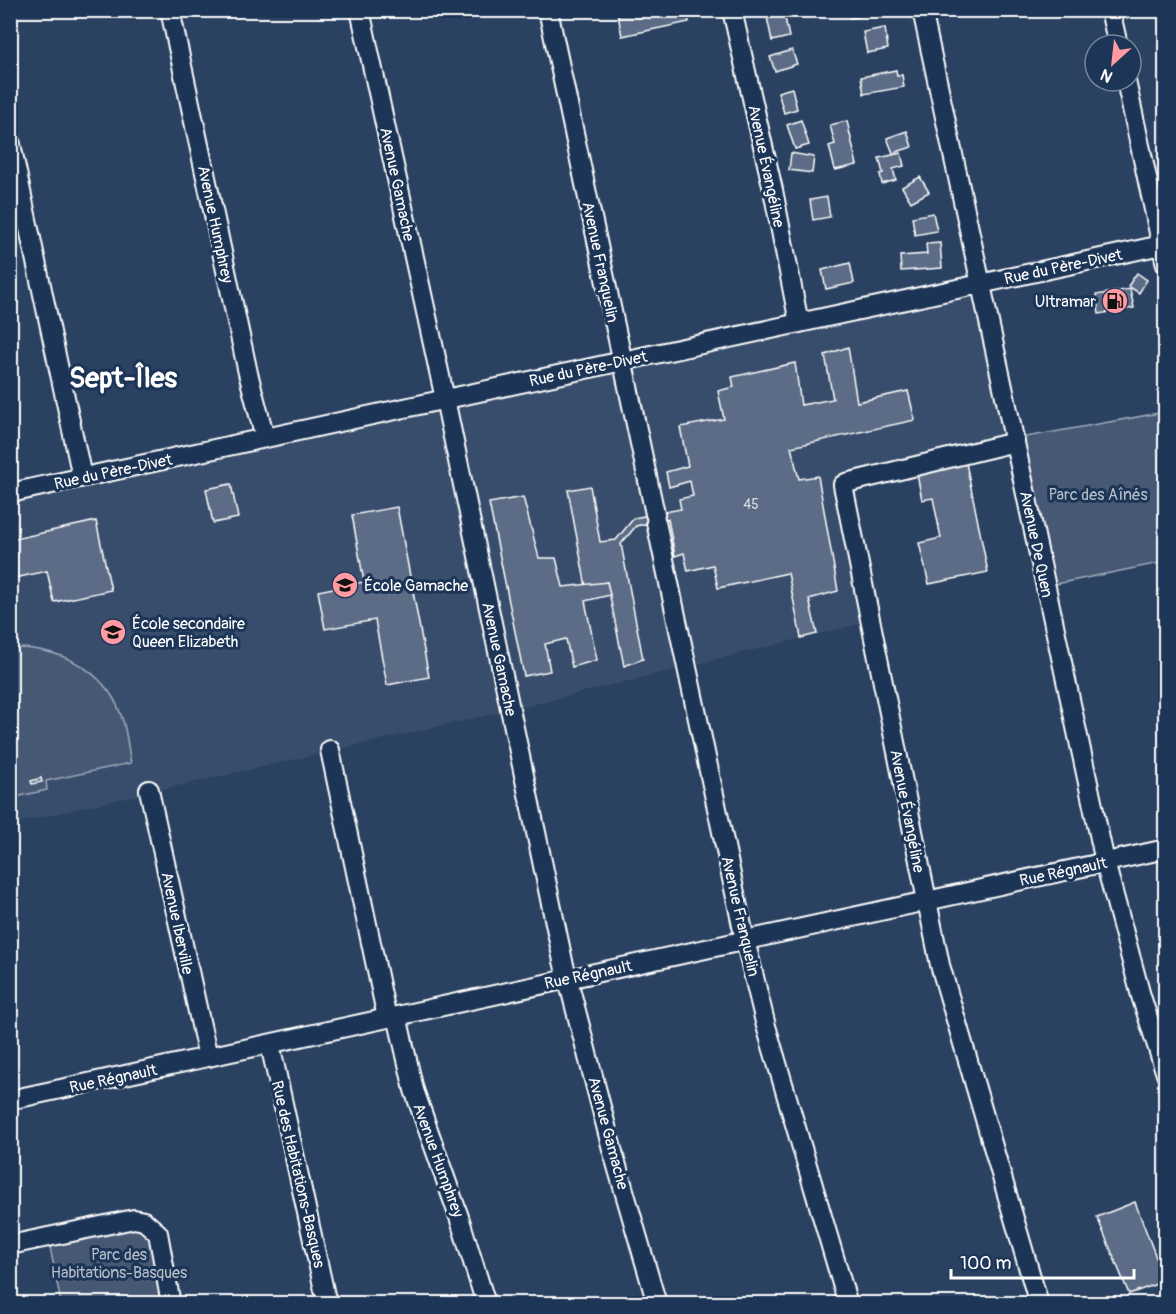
<svg xmlns="http://www.w3.org/2000/svg" width="1176" height="1314" font-family="Pangolin,sans-serif">
<style>
.built{fill:#394e6c}
.green{fill:#465975;stroke:#a2acba;stroke-width:1.5}
.building{fill:#5b6c86;stroke:#fff;stroke-width:1.5}
.lines{fill:none;stroke-linecap:round;stroke-linejoin:round}
.minor-casing{stroke:#fff;stroke-width:22}
.minor{stroke:#1d3557;stroke-width:18}
.labels{text-anchor:middle;stroke-width:6;stroke-linejoin:round;paint-order:stroke}
.number-label{font-size:14px;fill:#d6dae1}
.street-label{font-size:16px;fill:#fff;stroke:#1d3557}
.poi-label{font-size:16px;fill:#fff;stroke:#1d3557;text-anchor:start}
.park-label{font-size:16px;fill:#b5bdc8;stroke:#1d3557}
.town-label{font-size:28px;font-weight:bold;fill:#fff;stroke:#1d3557}
</style>
<rect width="100%" height="100%" fill="#2a4161"/>
<filter id="ink" filterUnits="userSpaceOnUse"><feTurbulence type="fractalNoise" baseFrequency=".0167" numOctaves="2"/><feDisplacementMap in="SourceGraphic" scale="12" xChannelSelector="R" yChannelSelector="G"/><feConvolveMatrix kernelMatrix="1 2 1 2 8 2 1 2 1" color-interpolation-filters="sRGB"/></filter>
<g filter="url(#ink)">
<polygon class="built" points="981,284 1015,442 846,483 863,623 511,710 11,824 10,494"/>
<g class="green">
<polygon points="1165,412 1165,562 1046,586 1020,438"/>
<path d="M 23,648 C 68,651 110,675 123,721 C 127,734 128,749 131,763 L 46,781 L 47,790 L 11,798 L 11,649 Z"/>
<polygon points="94,1226 151,1227 171,1303 61,1303 48,1237"/>
</g>
<g class="building">
<polygon points="617,10 687,10 689,22 622,36"/>
<polygon points="848,10 884,10 885,12 850,18"/>
<polygon points="784,13 789,37 772,41 767,17"/>
<polygon points="885,28 888,49 867,53 863,32"/>
<polygon points="792,50 797,64 775,71 770,57"/>
<polygon points="896,70 897,76 902,75 904,87 864,94 861,77"/>
<polygon points="792,88 797,109 784,113 778,92"/>
<polygon points="801,120 809,145 795,149 787,125"/>
<polygon points="847,121 857,165 835,170 829,146 835,144 830,125"/>
<polygon points="907,131 912,147 893,153 887,138"/>
<polygon points="791,153 814,157 812,173 789,170"/>
<polygon points="901,153 904,166 893,169 896,180 882,184 880,174 883,173 879,158"/>
<polygon points="920,177 929,192 911,202 902,187"/>
<polygon points="827,197 830,217 813,220 810,200"/>
<polygon points="933,213 937,231 915,235 912,217"/>
<polygon points="940,243 942,268 901,271 900,256 927,254 926,244"/>
<polygon points="850,263 854,283 826,289 822,270"/>
<polygon points="1137,273 1147,280 1139,293 1128,286"/>
<polygon points="1130,289 1134,308 1099,314 1096,295"/>
<polygon points="848,347 857,402 908,391 915,420 791,447 799,479 818,476 838,591 809,599 817,634 801,638 788,573 718,588 713,565 688,571 684,553 675,556 668,519 636,526 621,544 643,659 624,666 607,582 586,587 568,490 590,486 600,542 616,540 634,518 681,509 679,499 693,496 690,481 669,487 666,472 688,466 680,427 724,419 718,391 734,387 732,377 795,363 801,405 833,399 825,355"/>
<polygon points="966,463 988,572 929,584 919,543 941,538 933,498 922,500 917,474"/>
<polygon points="231,484 238,518 213,523 206,489"/>
<polygon points="523,497 539,558 556,558 563,587 607,582 610,595 585,601 597,660 572,667 566,639 545,644 550,671 524,676 489,503"/>
<polygon points="397,507 429,677 387,685 375,620 325,629 318,591 364,582 352,515"/>
<polygon points="96,521 111,590 54,602 47,571 10,579 10,540"/>
<polygon points="10,584 16,609 10,610"/>
<polygon points="41,778 42,782 32,784 31,781"/>
<polygon points="1135,1202 1165,1281 1129,1294 1097,1217"/>
</g>
<g class="lines">
<g class="minor-casing">
<g id="minor">
<polyline points="170,10 248,373 265,438"/>
<polyline points="360,10 445,399 563,961 612,1149 657,1304"/>
<polyline points="548,10 655,514"/>
<polyline points="732,10 773,190 799,323"/>
<polyline points="922,10 1105,862 1141,996 1166,1074"/>
<polyline points="1110,10 1118,45"/>
<polyline points="1126,81 1166,265"/>
<polyline points="10,140 82,477"/>
<polyline points="1015,442 846,483 843,485 940,965 1039,1304"/>
<polyline points="10,493 1166,244"/>
<polyline points="656,522 745,940 766,1026 848,1304"/>
<polyline points="330,750 387,1018"/>
<polyline points="149,790 208,1057"/>
<polyline points="397,1016 414,1090 459,1217 486,1304"/>
<polyline points="270,1044 327,1304"/>
<polyline points="10,1100 1166,849"/>
<polyline points="10,1245 134,1219 144,1221 158,1233 171,1304"/>
</g>
</g>
<use href="#minor" class="minor"/>
</g>
</g>
<defs>
<g id="fuel-disc" transform="scale(1.35)"><circle r="9.5" fill="#ff9aa2" stroke="#1d3557"/><path d="M-5.5-6h7V0h2V4h1.3V-2.5L3-4.5l.8-.8L6-3V5H2.5V1h-1V6h-7ZM-4.2-4.7v3.2H.2V-4.7Z" fill="#111"/></g>
<g id="school-disc" transform="scale(1.35)"><circle r="9.5" fill="#ff9aa2" stroke="#1d3557"/><path d="M0-5L7-2L0 1L-7-2ZM-4 1L0 2.5L4 1V4Q0 6-4 4Z" fill="#111"/></g>
</defs>
<g fill-rule="evenodd">
<use href="#fuel-disc" x="1115" y="301"/>
<use href="#school-disc" x="345" y="585"/>
<use href="#school-disc" x="113" y="632"/>
</g>
<g class="labels">
<g class="number-label">
<text x="751" y="509">45</text>
</g>
<g class="street-label">
<text transform="translate(767 166) rotate(78)" y="6">Avenue Évangéline</text>
<text transform="translate(398 184) rotate(78)" y="6">Avenue Gamache</text>
<text transform="translate(216 224) rotate(78)" y="6">Avenue Humphrey</text>
<text transform="translate(601 262) rotate(78)" y="6">Avenue Franquelin</text>
<text transform="translate(1063 266) rotate(-12)" y="6">Rue du Père-Divet</text>
<text transform="translate(588 368) rotate(-12)" y="6">Rue du Père-Divet</text>
<text transform="translate(113 471) rotate(-12)" y="6">Rue du Père-Divet</text>
<text transform="translate(1037 544) rotate(78)" y="6">Avenue De Quen</text>
<text transform="translate(500 659) rotate(78)" y="6">Avenue Gamache</text>
<text transform="translate(908 811) rotate(79)" y="6">Avenue Évangéline</text>
<text transform="translate(1063 871) rotate(-12)" y="6">Rue Régnault</text>
<text transform="translate(741 916) rotate(77)" y="6">Avenue Franquelin</text>
<text transform="translate(178 923) rotate(78)" y="6">Avenue Iberville</text>
<text transform="translate(588 974) rotate(-12)" y="6">Rue Régnault</text>
<text transform="translate(113 1078) rotate(-12)" y="6">Rue Régnault</text>
<text transform="translate(609 1133) rotate(75)" y="6">Avenue Gamache</text>
<text transform="translate(439 1160) rotate(70)" y="6">Avenue Humphrey</text>
<text transform="translate(299 1174) rotate(77)" y="6">Rue des Habitations-Basques</text>
</g>
<g class="poi-label">
<text x="1096" y="307" text-anchor="end">Ultramar</text>
<text x="364" y="591">École Gamache</text>
<text x="132" y="629">École secondaire<tspan x="132" dy="18">Queen Elizabeth</tspan></text>
</g>
<g class="park-label">
<text x="1098" y="500">Parc des Aînés</text>
<text x="119" y="1260">Parc des<tspan x="119" dy="18">Habitations-Basques</tspan></text>
</g>
<g class="town-label">
<text x="123" y="387">Sept-Îles</text>
</g>
</g>
<rect width="1176" height="1314" fill="none" stroke="#1d3557" stroke-width="36"/>
<rect x="18" y="18" width="1140" height="1278" fill="none" stroke="#fff" stroke-width="2" filter="url(#ink)"/>
<g transform="translate(1113 63) rotate(207)"><circle r="28" fill="#1d3557" stroke="#77869a" stroke-width="1.5"/>
<path d="M0-4.5L10 22L0 15L-10 22Z" fill="#ff9aa2"/>
<text y="-9" font-size="16" font-weight="bold" text-anchor="middle" fill="#ffffff">N</text>
</g>
<path d="M951 1269v9h183v-9" fill="none" stroke="#ffffff" stroke-width="3"/>
<text x="960" y="1269" font-size="18" fill="#ffffff" stroke="#1d3557" stroke-width="4.5" paint-order="stroke">100 m</text>
</svg>
